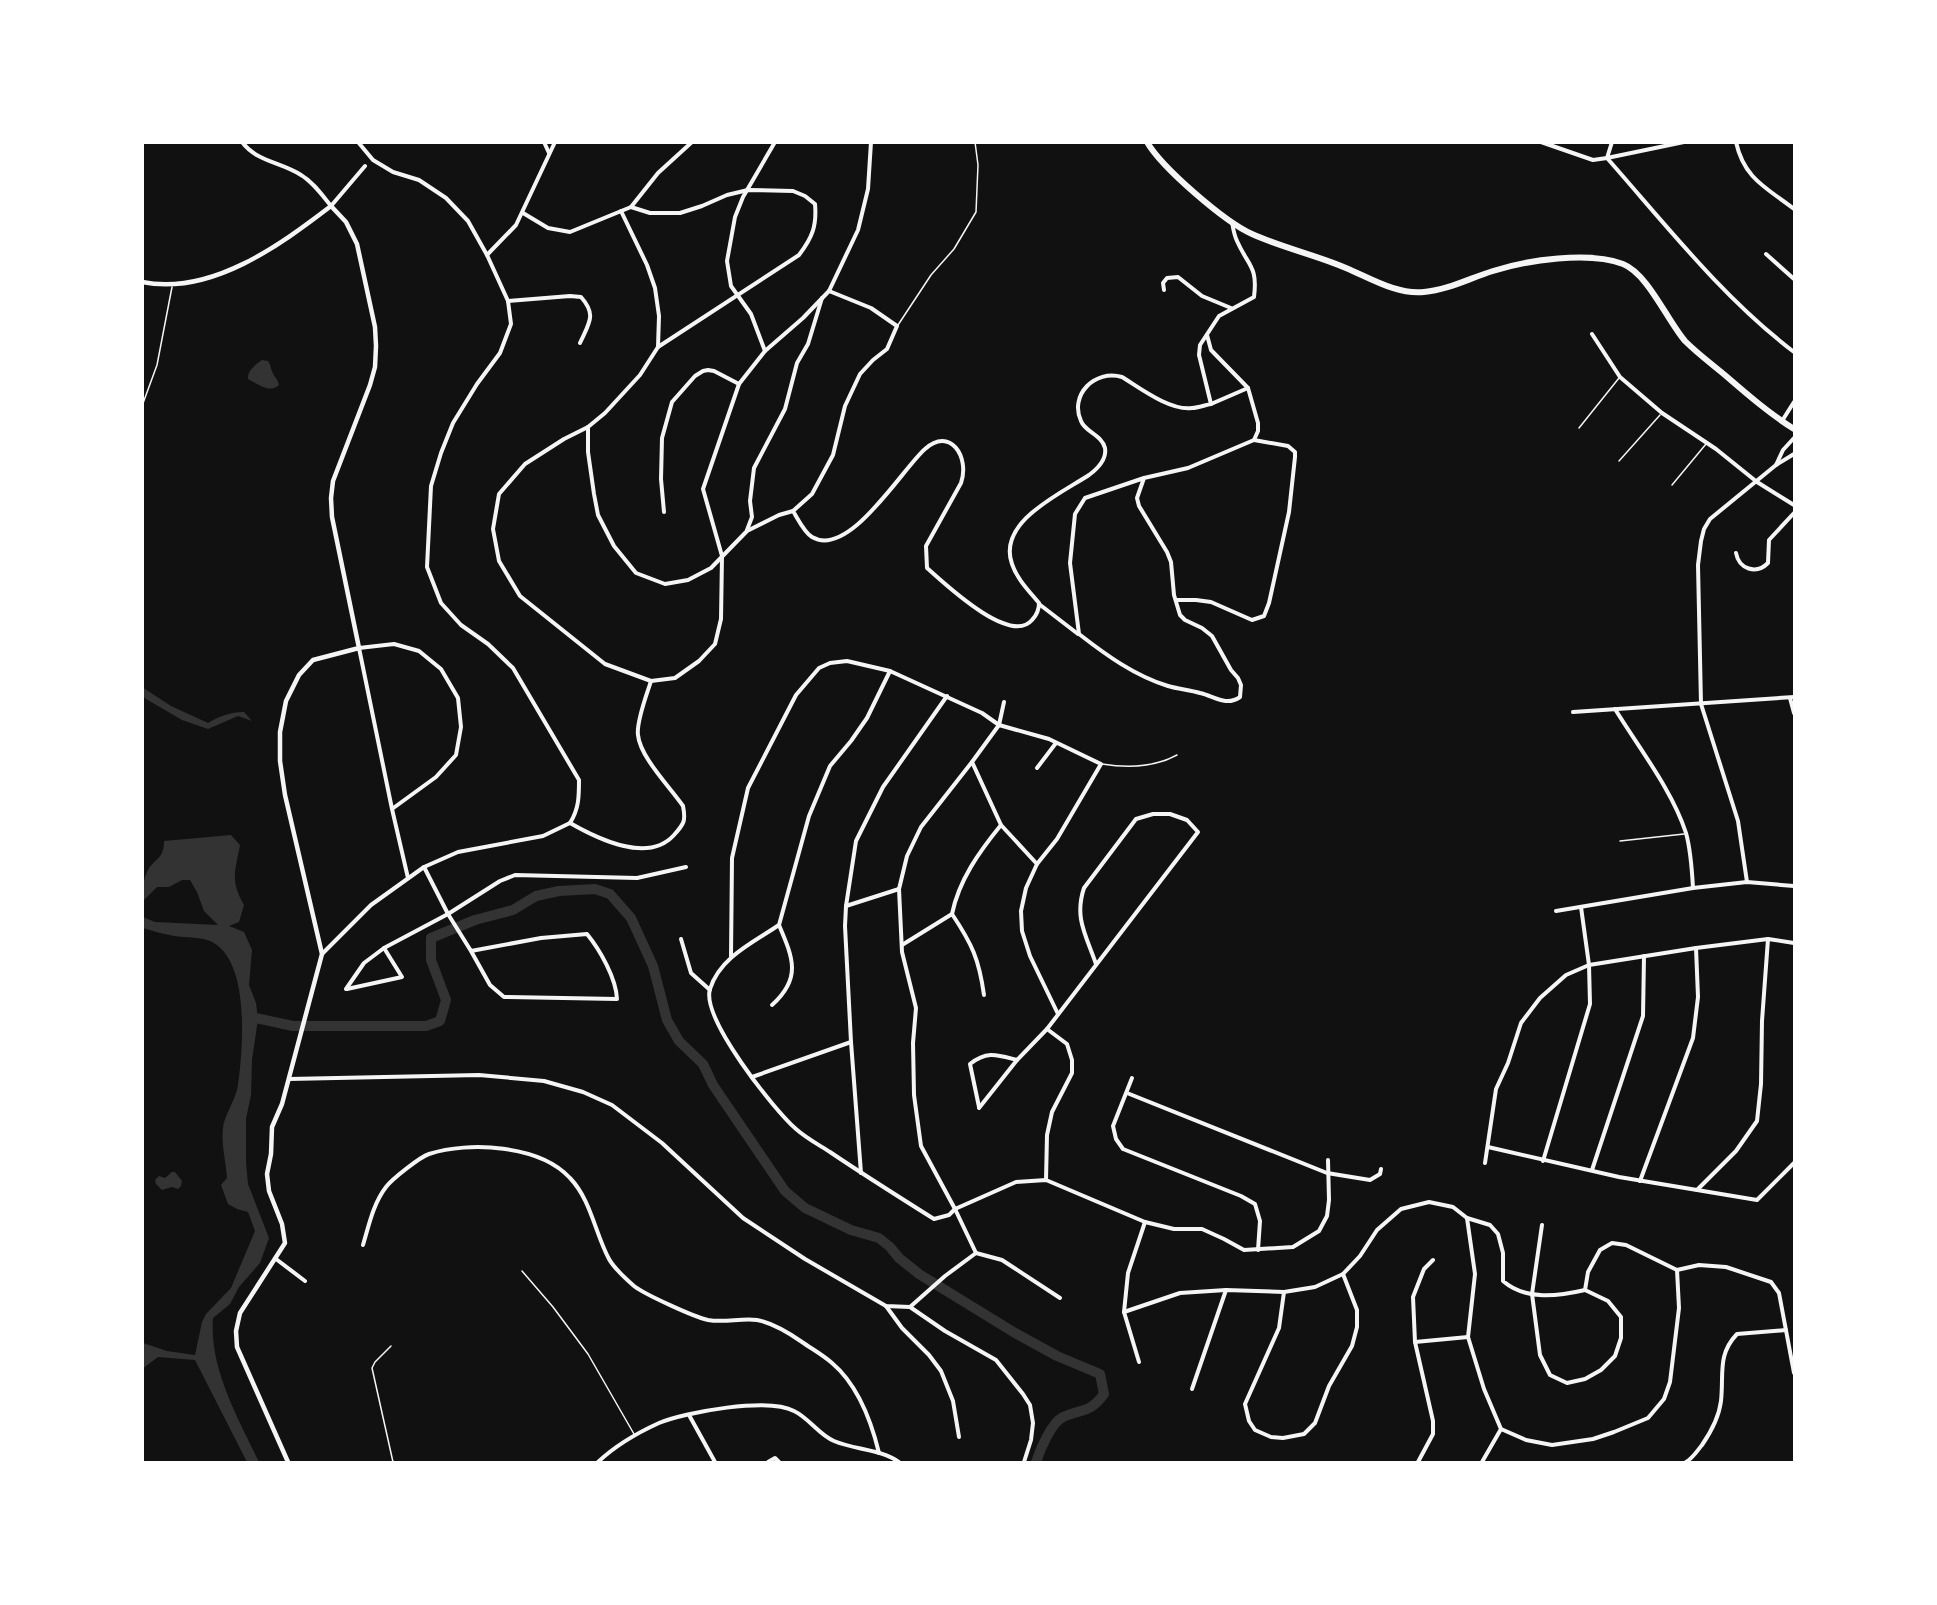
<svg xmlns="http://www.w3.org/2000/svg" width="1937" height="1605" font-family="Ubuntu,sans-serif">
<style>
.water{fill:#333}
.lines{fill:none;stroke-linecap:round;stroke-linejoin:round}
.river{stroke:#333;stroke-width:10}
.service{stroke:#f5f5f5;stroke-width:1.5}
.minor{stroke:#f5f5f5;stroke-width:4}
.tertiary{stroke:#f5f5f5;stroke-width:4.5}
.primary{stroke:#f5f5f5;stroke-width:6}
</style>
<rect width="100%" height="100%" fill="#111"/>
<g class="water">
<path d="M 262,360 L 268,361 C 271,365 270,367 272,371 C 274,377 278,379 279,385 C 269,394 258,384 248,379 C 247,371 256,364 262,360 Z"/>
<path d="M 142,687 L 171,706 L 208,723 C 220,716 230,712 244,712 L 252,721 L 238,716 L 208,729 L 182,720 L 146,699 L 143,696 Z"/>
<path d="M 231,835 L 240,845 C 235,872 230,880 244,905 L 239,922 L 229,926 L 244,932 L 252,950 L 249,985 L 256,1003 L 258,1019 L 252,1060 L 251,1095 L 246,1119 L 246,1162 L 248,1184 L 269,1238 L 260,1263 L 239,1287 L 230,1304 L 213,1318 C 209,1368 238,1418 259,1462 L 247,1462 L 195,1360 L 158,1357 L 142,1369 L 143,1343 L 167,1351 L 195,1355 L 202,1322 L 206,1314 L 231,1288 L 255,1231 L 248,1212 L 237,1209 L 228,1204 L 221,1185 L 227,1178 C 226,1163 221,1144 223,1128 C 224,1115 236,1100 238,1085 C 243,1048 250,965 214,943 C 202,936 186,938 174,936 C 163,934 153,931 143,928 L 143,917 L 155,922 L 218,925 L 204,911 L 197,892 L 190,880 L 182,880 L 169,887 L 157,887 L 144,900 L 143,900 C 142,890 143,879 148,870 C 155,858 164,859 164,841 Z"/>
<polygon points="172,1172 175,1172 182,1181 181,1186 178,1189 172,1187 162,1190 156,1184 155,1180 159,1176 165,1178"/>
</g>
<g class="lines">
<path class="river" d="M 250,1011 L 251,1017 L 293,1026 L 426,1026 L 440,1021 L 446,1000 L 431,960 L 431,938 L 475,920 L 513,910 L 536,896 L 559,891 L 595,889 L 610,894 L 631,918 L 653,966 L 667,1020 L 679,1041 L 703,1064 L 713,1085 L 785,1191 L 805,1208 L 851,1230 L 879,1238 L 890,1247 L 899,1258 L 919,1274 L 1015,1333 L 1057,1356 L 1100,1374 L 1104,1394 C 1089,1414 1083,1408 1063,1417 C 1051,1423 1040,1450 1036,1462"/>
<g class="service">
<polyline points="898,325 931,275 954,249 976,212 978,165 975,142"/>
<polyline points="142,406 157,365 172,287"/>
<polyline points="1579,428 1619,378"/>
<polyline points="1619,461 1660,415"/>
<polyline points="1672,485 1706,444"/>
<path d="M 1102,764 C 1127,768 1155,767 1177,755"/>
<polyline points="1620,841 1684,834"/>
<polyline points="522,1271 553,1307 588,1354 634,1434"/>
<polyline points="391,1346 375,1362 372,1368 393,1462"/>
</g>
<g class="minor">
<path d="M 242,142 C 257,162 281,162 301,175 C 313,182 322,195 331,206 L 365,166"/>
<path d="M 358,142 L 373,160 L 393,172 L 419,180 L 446,198 L 468,221 L 487,255 L 508,301 L 511,324 L 500,353 L 477,384 L 453,423 L 441,453 L 431,486 L 427,567 L 441,603 L 461,625 L 488,644 L 513,668 L 579,780 C 579,796 579,809 570,823"/>
<polyline points="544,142 549,153"/>
<path d="M 1541,142 L 1593,160 L 1607,158 C 1666,225 1723,298 1794,352"/>
<polyline points="1612,142 1607,158 1684,142"/>
<path d="M 1736,142 C 1744,179 1767,188 1794,209"/>
<polyline points="631,207 658,173 692,142"/>
<polyline points="621,211 647,265 655,288 659,316 658,347 640,375 605,413 588,427 564,439 525,464 499,494 493,529 499,561 520,596 605,664 651,681 675,678 699,661 715,644 721,619 722,556 703,489 739,384 765,351 803,318 829,291 858,230 868,189 871,142"/>
<path d="M 523,213 L 548,228 L 570,232 L 631,207 L 650,213 L 680,213 L 702,206 L 727,195 L 748,190 L 793,191 L 805,196 L 815,204 C 817,226 812,238 799,255 L 658,347"/>
<polyline points="1766,254 1794,279"/>
<polyline points="487,255 516,225 555,142"/>
<polyline points="1164,290 1163,283 1167,278 1178,277 1202,296 1231,308"/>
<path d="M 508,301 L 570,296 L 581,297 C 597,315 589,323 580,343"/>
<polyline points="1592,334 1620,377 1662,413 1716,449 1757,482 1794,505"/>
<polyline points="765,351 751,314 731,286 727,261 735,217 743,197 775,142"/>
<polyline points="1211,404 1248,388"/>
<polyline points="1782,421 1794,402"/>
<polyline points="588,427 588,452 594,494 598,515 614,546 636,573 665,584 688,580 711,568 747,531 779,515 793,511 812,494 833,455 845,406 860,374 873,360 887,349 897,326 871,308 829,291"/>
<polyline points="1776,465 1783,450 1794,438"/>
<path d="M 1144,478 L 1137,498 L 1139,506 L 1167,552 L 1171,562 L 1174,595 L 1180,615 L 1185,620 L 1202,628 L 1212,636 L 1231,670 L 1238,678 L 1241,685 L 1240,697 C 1226,707 1214,696 1200,693 C 1190,690 1178,689 1168,686 C 1135,676 1106,655 1079,634 L 1070,563 L 1075,514 L 1085,498 L 1144,478 L 1188,468 L 1254,440 L 1258,431 L 1258,423 L 1248,388 L 1211,350 L 1207,335"/>
<path d="M 793,511 C 798,519 804,532 812,537 C 849,559 902,469 925,449 C 950,426 970,457 961,483 L 926,546 L 927,568 C 944,583 1010,646 1032,620 C 1037,615 1039,610 1039,603 C 1029,591 1017,579 1012,564 C 997,522 1060,494 1089,475 C 1097,469 1107,460 1105,448 C 1102,435 1085,432 1081,421 C 1069,395 1095,369 1122,377 C 1140,388 1170,411 1192,408 C 1198,408 1205,405 1211,404 L 1199,355 L 1200,345 L 1219,316 L 1254,297 C 1258,266 1248,266 1237,241 C 1234,235 1233,228 1232,222"/>
<polyline points="664,512 661,479 662,438 672,402 695,376 703,371 708,370 714,371 739,384"/>
<polyline points="747,530 752,517 750,501 754,468 785,409 797,363 808,344 822,298"/>
<path d="M 1736,553 C 1739,569 1756,575 1768,563 L 1769,540 L 1794,513"/>
<polyline points="1176,600 1196,600 1211,602 1252,620 1264,616 1269,603 1289,512 1295,457 1295,452 1288,446 1254,440"/>
<polyline points="1039,604 1078,634"/>
<path d="M 890,671 L 867,718 L 851,741 L 830,766 L 809,816 L 779,925 C 754,942 720,957 710,989 C 701,1018 774,1110 796,1129 C 806,1138 819,1145 830,1152 C 864,1175 899,1197 934,1219 L 949,1215 L 955,1209 L 1016,1182 L 1046,1180 L 1145,1222 L 1174,1229 L 1202,1229 L 1224,1239 L 1244,1250 L 1293,1247 L 1319,1231 L 1327,1216 L 1329,1200 L 1328,1160"/>
<polyline points="1790,698 1794,713"/>
<path d="M 1615,709 C 1639,748 1672,790 1686,833 C 1691,851 1692,870 1693,888"/>
<polyline points="1573,712 1794,697"/>
<polyline points="972,762 1001,825 1037,864"/>
<polyline points="1037,768 1056,743"/>
<polyline points="392,809 436,777 456,755 461,727 458,698 441,669 419,651 394,644 359,648 392,809 408,878"/>
<path d="M 570,823 C 598,839 648,864 674,835 C 684,824 686,821 683,806 C 670,787 640,757 638,735 C 636,722 647,694 651,681"/>
<path d="M 424,867 L 448,914 L 471,951 L 490,985 L 504,997 L 617,999 C 616,978 600,950 587,934 L 541,938 L 471,951"/>
<polyline points="1747,882 1738,821 1701,704 1698,565 1701,541 1704,529 1710,519 1776,465 1794,454"/>
<polyline points="846,906 899,889"/>
<polyline points="1556,911 1693,888 1747,882 1794,886"/>
<path d="M 952,914 C 972,944 979,959 984,995"/>
<polyline points="681,939 691,973 710,990"/>
<path d="M 902,945 L 952,914 C 959,880 979,852 1001,825"/>
<polyline points="322,954 371,905 424,867 458,852 543,836 570,823"/>
<polyline points="731,956 732,858 748,788 796,695 819,668 830,663 847,661 890,671 982,713 999,725 1049,739 1101,764 1057,839 1037,864 1026,888 1021,911 1022,931 1030,956 1058,1014"/>
<polyline points="346,989 364,963 384,948 448,914 500,881 515,875 637,878 686,867"/>
<polyline points="347,989 402,977 384,948"/>
<path d="M 772,1005 C 802,978 793,958 779,925"/>
<polyline points="752,1077 851,1042"/>
<polyline points="1132,1078 1113,1126 1116,1139 1123,1149 1241,1196 1255,1204 1260,1221 1258,1250"/>
<polyline points="289,1079 479,1075 544,1081 583,1092 612,1105 662,1143 743,1218 805,1259 886,1306 910,1307 945,1276 976,1253"/>
<polyline points="1127,1093 1327,1173 1370,1180 1380,1174 1381,1169"/>
<path d="M 979,1107 L 970,1064 C 987,1050 998,1055 1017,1060"/>
<path d="M 979,1108 L 1017,1060 L 1047,1029 L 1198,832 L 1187,820 L 1170,814 L 1153,814 L 1136,819 L 1084,888 C 1074,918 1086,935 1096,964"/>
<polyline points="1488,1147 1619,1177 1757,1200 1794,1163"/>
<polyline points="1543,1161 1590,1004 1589,965 1581,907"/>
<polyline points="1485,1163 1496,1089 1508,1063 1521,1023 1540,998 1566,975 1589,965 1696,948 1768,939 1794,943"/>
<polyline points="1592,1170 1643,1016 1644,956"/>
<polyline points="861,1173 851,1042 845,926 846,906 856,841 883,787 947,696"/>
<polyline points="1046,1180 1047,1135 1052,1112 1072,1073 1072,1060 1067,1044 1047,1029"/>
<polyline points="1640,1181 1693,1038 1698,997 1696,948"/>
<polyline points="1697,1190 1736,1151 1757,1121 1761,1084 1762,1021 1768,939"/>
<polyline points="1467,1218 1475,1274 1468,1337 1484,1389 1501,1429 1526,1440 1552,1445 1593,1439 1614,1432 1648,1418 1664,1399 1670,1382 1679,1308 1677,1270"/>
<polyline points="1542,1225 1532,1294 1540,1355 1550,1375 1567,1383 1585,1379 1601,1370 1615,1356 1621,1338 1621,1317 1608,1301 1585,1290"/>
<path d="M 363,1245 C 369,1225 373,1204 386,1187 C 392,1179 420,1157 429,1154 C 469,1141 540,1145 570,1178 C 591,1200 595,1233 609,1259 C 614,1268 626,1279 634,1286 C 644,1294 694,1317 708,1320 C 724,1323 741,1318 757,1320 C 773,1323 789,1333 802,1342 C 812,1349 823,1355 832,1363 C 858,1385 871,1420 879,1453"/>
<polyline points="976,1253 955,1209 921,1146 914,1095 913,1043 916,1008 902,952 899,889 907,856 921,827 972,762 999,725 1004,702"/>
<polyline points="976,1253 1002,1260 1060,1298"/>
<polyline points="276,1259 305,1281"/>
<polyline points="1585,1290 1588,1272 1600,1250 1612,1243 1626,1245 1677,1270 1699,1265 1726,1267 1771,1282 1779,1293 1794,1373"/>
<polyline points="1284,1292 1279,1328 1245,1404 1249,1421 1255,1430 1271,1437 1283,1438 1304,1434 1315,1423 1329,1386 1352,1346 1357,1327 1357,1310 1343,1274"/>
<polyline points="886,1306 902,1328 929,1355 941,1371 953,1401 959,1437"/>
<polyline points="910,1307 945,1331 996,1360 1023,1394 1030,1405 1033,1423 1031,1440 1024,1462"/>
<path d="M 1124,1312 L 1180,1293 L 1226,1290 L 1284,1292 L 1315,1287 L 1343,1274 L 1360,1256 L 1377,1230 L 1401,1209 L 1429,1202 L 1453,1207 L 1467,1218 L 1490,1225 L 1498,1234 L 1503,1253 L 1503,1281 C 1526,1301 1559,1296 1585,1290"/>
<polyline points="1415,1342 1468,1337"/>
<polyline points="1139,1362 1124,1312 1128,1273 1145,1222"/>
<polyline points="1192,1389 1226,1290"/>
<polyline points="689,1415 715,1462"/>
<path d="M 598,1462 C 615,1446 637,1433 659,1423 C 686,1412 768,1397 794,1411 C 809,1418 819,1435 834,1441 C 855,1450 881,1449 899,1462"/>
<polyline points="768,1462 775,1458 779,1462"/>
<polyline points="1418,1462 1433,1434 1433,1421 1415,1342 1413,1297 1424,1269 1433,1260"/>
<polyline points="1482,1462 1501,1429"/>
<path d="M 1686,1462 C 1693,1458 1697,1451 1702,1445 C 1711,1432 1719,1417 1721,1401 C 1724,1374 1717,1355 1737,1334 L 1786,1330"/>
</g>
<path class="tertiary" d="M 142,282 C 211,296 280,245 331,206 L 346,222 L 357,244 L 375,327 L 376,346 L 375,367 L 370,385 L 333,481 L 331,498 L 332,517 L 359,648 L 313,660 L 299,675 L 286,701 L 280,732 L 280,761 L 285,795 L 322,954 L 282,1104 L 272,1127 L 271,1154 L 267,1174 L 269,1191 L 282,1224 L 285,1243 L 240,1313 L 236,1331 L 237,1347 L 288,1462"/>
<path class="primary" d="M 1147,142 C 1162,168 1225,222 1252,234 C 1283,248 1316,255 1346,268 C 1370,278 1397,295 1424,292 C 1448,290 1470,278 1493,271 C 1527,260 1589,251 1623,264 C 1648,274 1667,320 1685,341 C 1698,354 1713,365 1726,376 C 1748,395 1770,414 1794,429"/>
</g>
<rect width="1937" height="1605" fill="none" stroke="#ffffff" stroke-width="288"/>
</svg>
